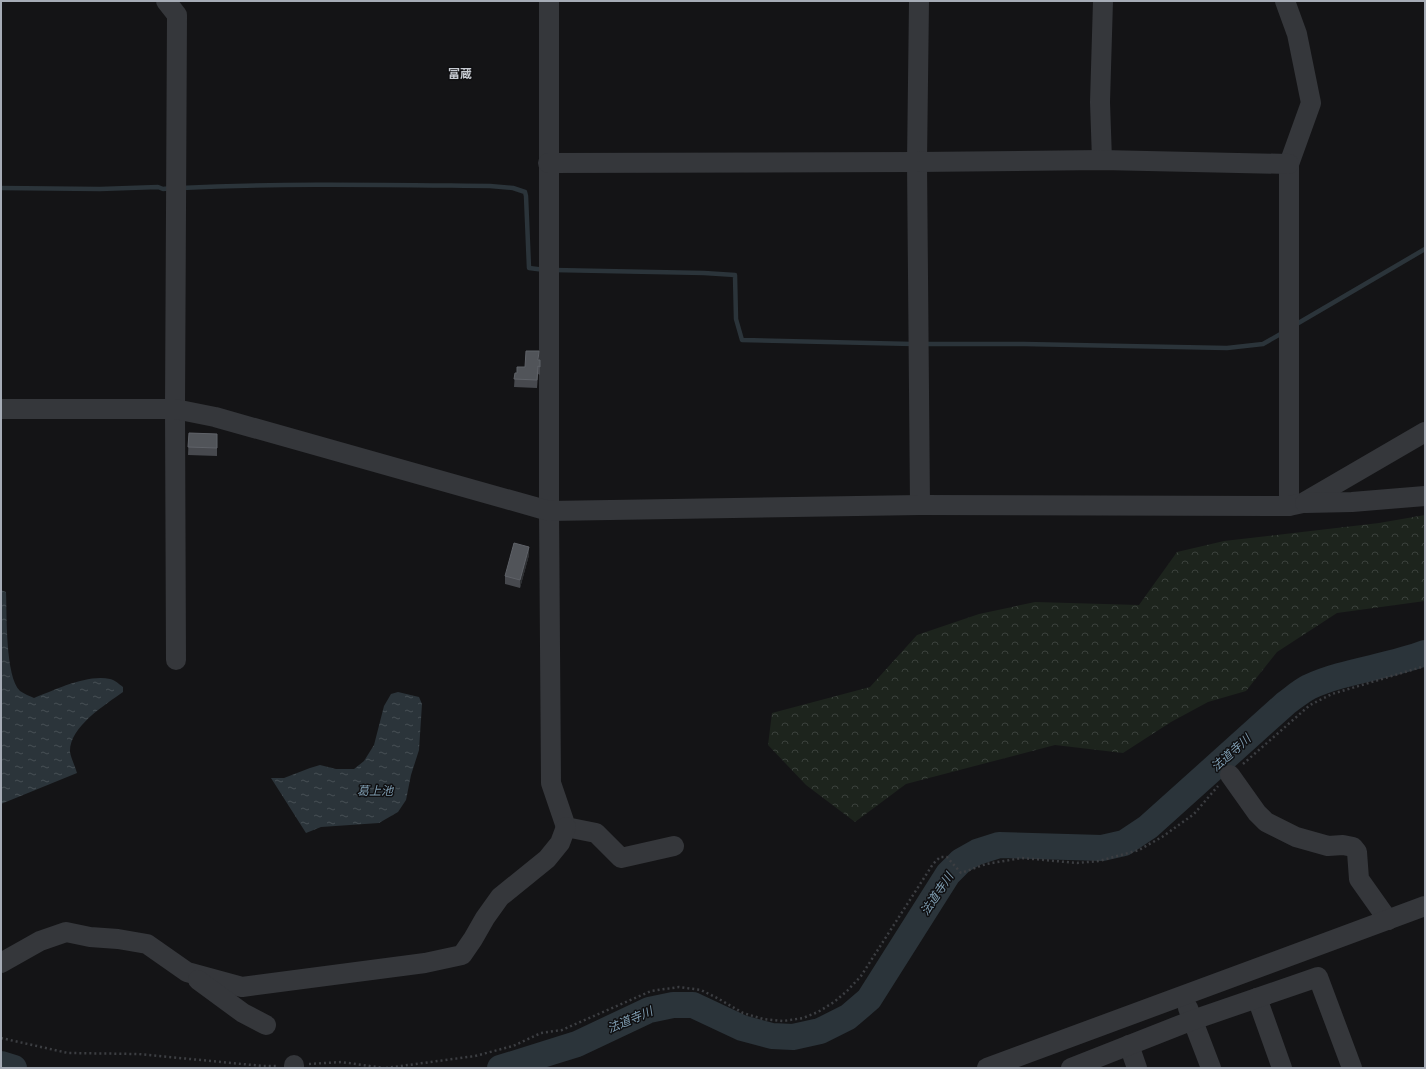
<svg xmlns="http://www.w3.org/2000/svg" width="1426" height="1069" font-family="'Public Sans','Noto Sans JP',sans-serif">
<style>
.forest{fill:url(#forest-crowns)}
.water{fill:url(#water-ripples)}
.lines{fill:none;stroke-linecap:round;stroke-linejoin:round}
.stream{stroke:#2b343a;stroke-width:4.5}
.river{stroke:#2b343a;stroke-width:26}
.path{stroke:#3c3e42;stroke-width:2.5;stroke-dasharray:2 3;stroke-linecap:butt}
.minor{stroke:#35373b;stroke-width:20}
.wall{fill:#47494e}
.shaded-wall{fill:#2e3033}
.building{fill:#515459;stroke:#5f6268}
.labels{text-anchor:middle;stroke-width:3;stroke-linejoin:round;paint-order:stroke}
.neighbourhood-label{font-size:12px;font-weight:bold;fill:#c7cbd2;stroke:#0f0f11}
.water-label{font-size:12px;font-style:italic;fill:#7e9cb0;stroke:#0f0f11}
</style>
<defs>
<pattern id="forest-crowns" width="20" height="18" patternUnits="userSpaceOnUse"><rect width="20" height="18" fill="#1d241d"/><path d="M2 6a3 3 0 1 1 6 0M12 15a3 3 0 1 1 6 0" fill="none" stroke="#3b413c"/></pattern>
<pattern id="water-ripples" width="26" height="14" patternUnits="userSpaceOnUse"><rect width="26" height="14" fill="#2b343a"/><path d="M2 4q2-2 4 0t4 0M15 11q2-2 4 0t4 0" fill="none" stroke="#474f54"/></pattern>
</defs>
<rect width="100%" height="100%" fill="#141416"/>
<polygon class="forest" points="1425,515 1425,601 1337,613 1277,652 1246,691 1208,702 1171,722 1123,753 1055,745 906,784 855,822 806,785 768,745 772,713 870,687 917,635 979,614 1035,602 1139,605 1177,552 1224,541 1379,523"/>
<g class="water">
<path d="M 1,590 L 6,592 C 7,613 5,677 20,691 C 24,694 30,696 34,698 C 55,690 87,674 110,679 C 115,680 119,684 123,687 L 123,692 C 105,705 69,727 70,752 C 71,758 75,766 77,773 L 1,804 Z"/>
<polygon points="398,692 419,697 422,704 419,750 411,775 406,800 398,812 379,823 321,827 306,833 271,778 284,778 310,768 320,765 336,769 354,769 364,761 374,745 384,706 391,694"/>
</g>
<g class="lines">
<g class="stream">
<polyline points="1,188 100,189 158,187 163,189 172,188"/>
<path d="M 181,188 C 284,183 387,185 490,186 L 513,188 L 525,192 L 526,196 L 529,268 L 545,270"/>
<polyline points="554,270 704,273 735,275 736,319 742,340 913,344"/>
<polyline points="1295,325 1425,249"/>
<polyline points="923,344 1024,344 1227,348 1263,344 1284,332"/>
</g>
<g class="river">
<polyline points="1,1064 14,1068"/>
<path d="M 500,1068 L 577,1044 L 649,1010 L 673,1005 L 693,1005 L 742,1028 L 772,1036 L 793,1037 L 820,1031 L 848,1017 L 869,999 L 948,874 L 961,861 L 977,852 L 999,845 L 1102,848 L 1124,843 L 1148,827 L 1286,703 C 1293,698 1301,691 1309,687 C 1343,671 1388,667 1425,653"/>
</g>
<g class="path">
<polyline points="1243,764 1310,705 1332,694 1425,666"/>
<polyline points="1,1038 68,1053 138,1054 263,1066 278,1066"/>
<polyline points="309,1064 341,1062 384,1068"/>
<polyline points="386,1068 475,1056 513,1046 541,1033 562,1030 651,991 679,987 701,990 719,999 743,1013 763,1019 783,1021 803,1018 818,1012 834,1002 847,991 861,976 933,864 940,857 947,857 961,873 986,864 1022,858 1077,863 1099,861 1139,850 1162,837 1194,814 1218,786"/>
</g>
<g class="minor">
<polyline points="166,1 177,15 175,409 176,660"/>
<polyline points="549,1 549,511 551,783 566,827 596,833 621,858 674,846"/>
<polyline points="919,1 917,162 920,505"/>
<polyline points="1285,1 1297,34 1311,103 1289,164 1289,506"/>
<polyline points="1102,160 1100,102 1103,1"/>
<polyline points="548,163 917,162 1102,160 1289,164"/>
<polyline points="1,409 175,409 215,417 549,511 920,505 1289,506 1303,503 1425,432"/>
<polyline points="1305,503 1352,502 1425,496"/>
<polyline points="1230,775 1257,813 1266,822 1296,837 1328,846 1343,845 1353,847 1357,852 1359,879 1388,920"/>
<polyline points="1,963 40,941 66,932 90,937 118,939 147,944 187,972 242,987 425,963 462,955 473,939 485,918 500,897 547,859 560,843 566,827"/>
<polyline points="198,980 243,1013 266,1025"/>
<polyline points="1257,998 1282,1068"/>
<polyline points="1188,1008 1211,1068"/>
<polyline points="1129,1045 1137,1068"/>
<polyline points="294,1065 294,1068"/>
<polyline points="987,1068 1425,906"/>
<polyline points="1071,1068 1193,1020 1318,977 1352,1068"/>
</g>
</g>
<g class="wall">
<polygon points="539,360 540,368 540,375 538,374 537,388 514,387 515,373 517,373 525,367"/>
<polygon points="189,433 217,434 217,456 188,455"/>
<polygon points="529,555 520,588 505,584 505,576"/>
</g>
<polygon class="shaded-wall" points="529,547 529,555 520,588 520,580"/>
<g class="building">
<polygon points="526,351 539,351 538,360 540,360 540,367 538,366 537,380 514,379 515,373 517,373 517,367 525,367"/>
<polygon points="189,433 217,434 217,448 188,447"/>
<polygon points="514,543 529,547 520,580 505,576"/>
</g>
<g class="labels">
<g class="neighbourhood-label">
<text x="460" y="78">富蔵</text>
</g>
<g class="water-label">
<text transform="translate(1231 753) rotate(-42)" y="4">法道寺川</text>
<text x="375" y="795">葛上池</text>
<text transform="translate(937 894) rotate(-56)" y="4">法道寺川</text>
<text transform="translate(630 1020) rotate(-23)" y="4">法道寺川</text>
</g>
</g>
<rect width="1426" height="1069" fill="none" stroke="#a6acb6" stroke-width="4"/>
</svg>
